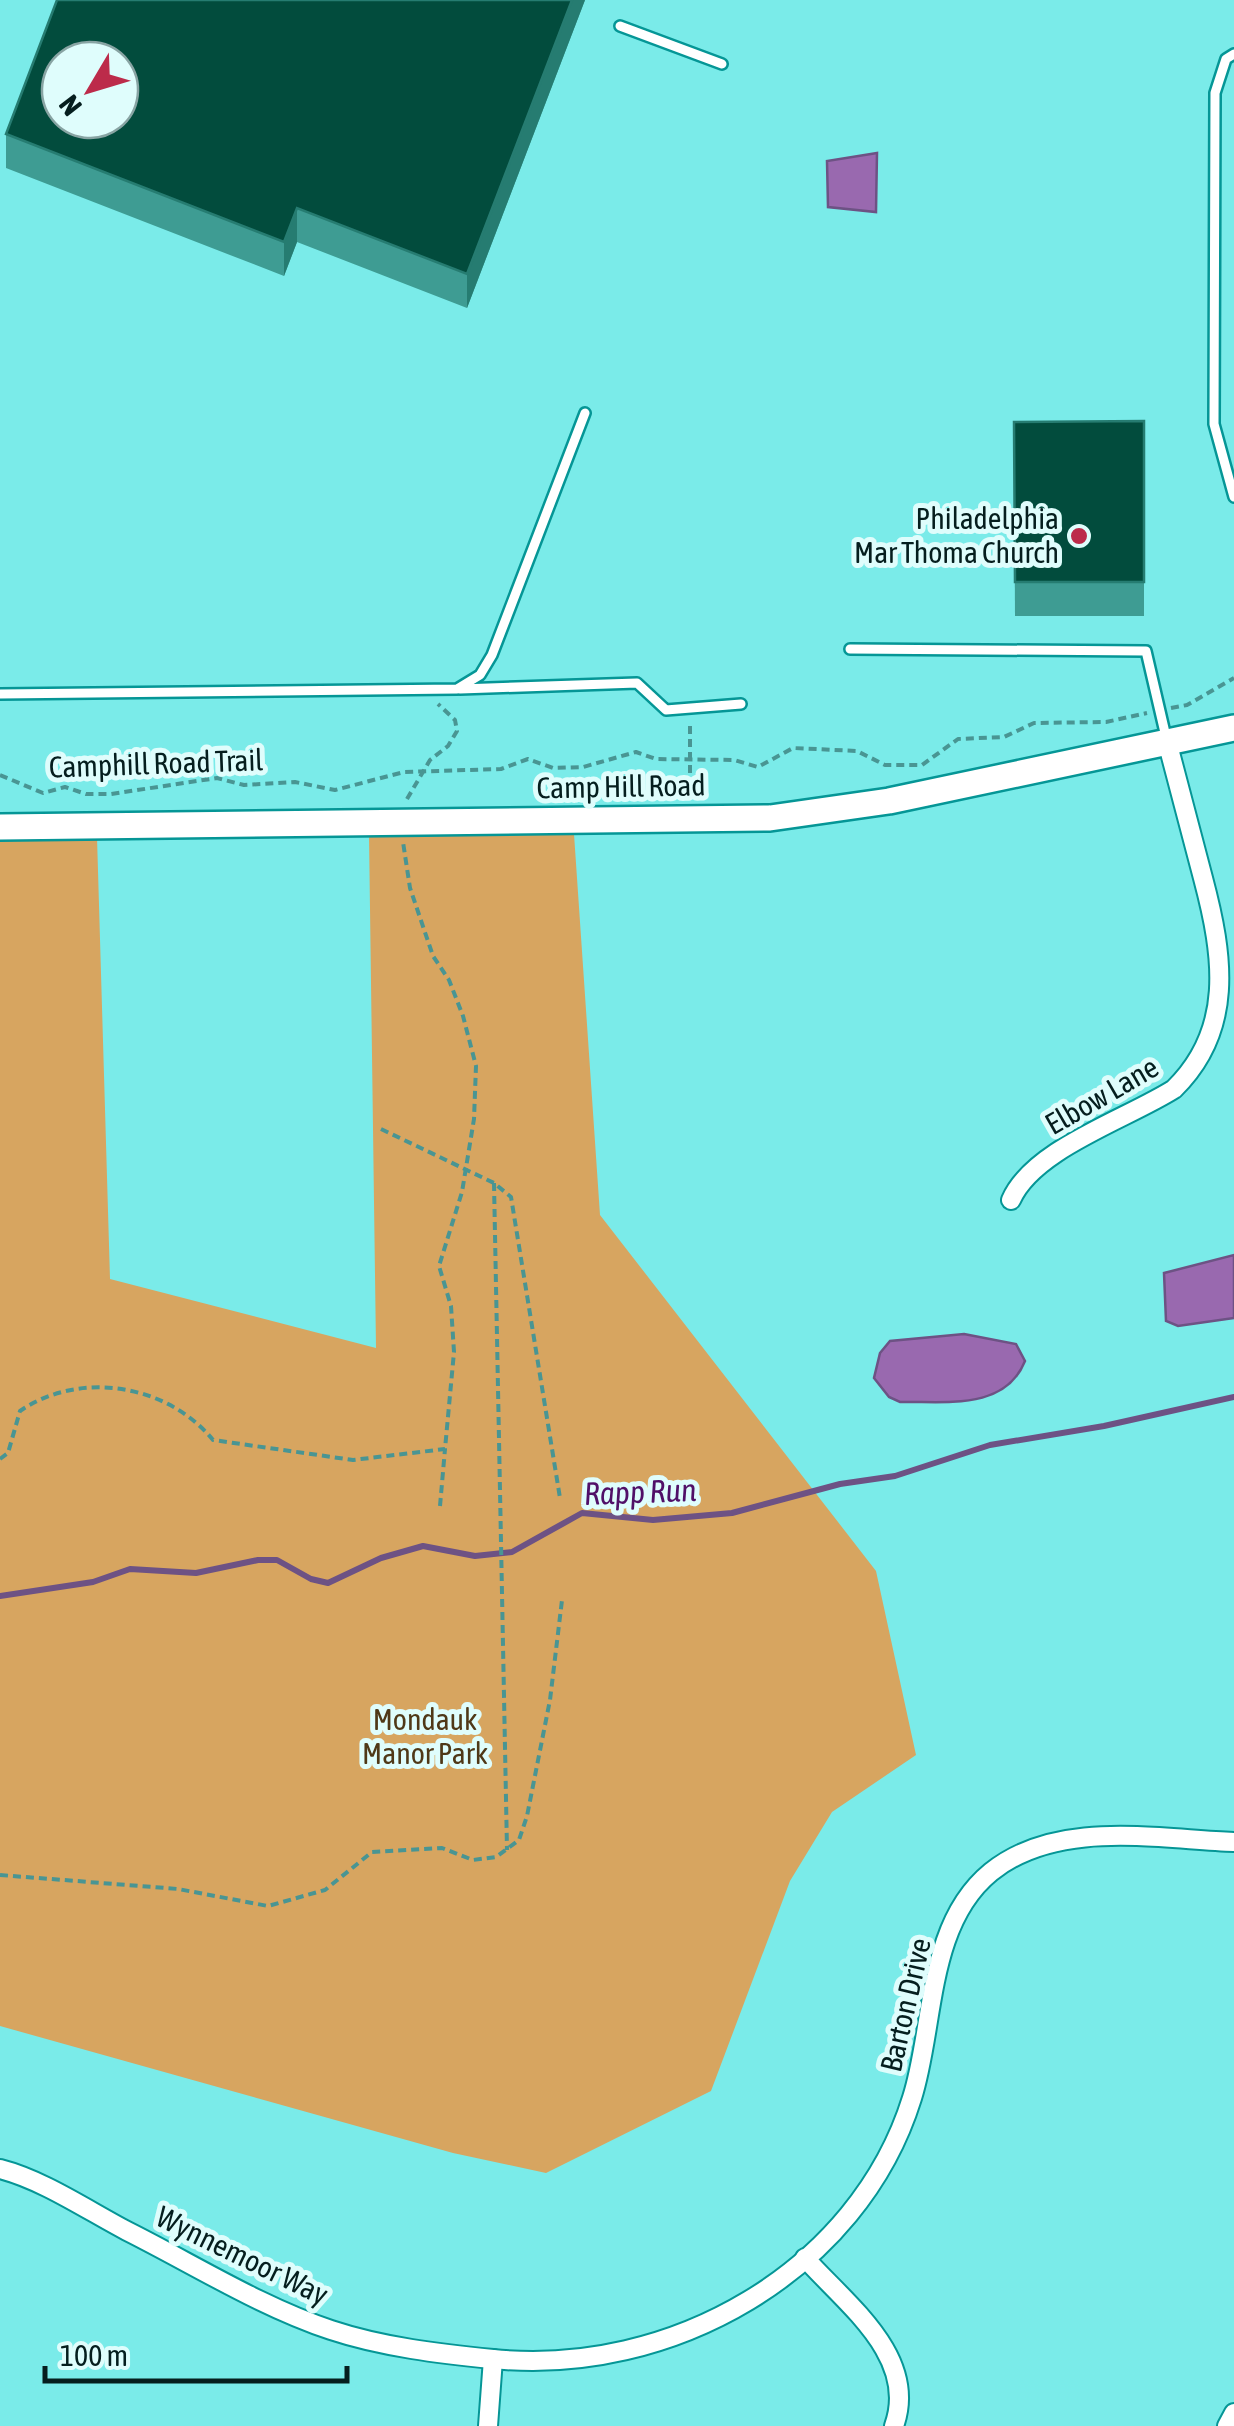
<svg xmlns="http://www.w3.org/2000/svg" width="1234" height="2426" font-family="'Asap Condensed',sans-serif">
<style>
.green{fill:#d7a560}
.water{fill:#9969af;stroke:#6d5284;stroke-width:2.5}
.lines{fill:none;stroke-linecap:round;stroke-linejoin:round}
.stream{stroke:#6d5284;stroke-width:6}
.lane-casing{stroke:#059696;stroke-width:14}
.street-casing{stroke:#059696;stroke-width:22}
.secondary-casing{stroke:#059696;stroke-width:30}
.path{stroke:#499593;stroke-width:4;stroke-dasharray:8 5;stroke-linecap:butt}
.lane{stroke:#fff;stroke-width:9}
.street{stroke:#fff;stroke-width:18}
.secondary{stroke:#fff;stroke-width:25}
.wall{fill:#3e9c93}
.shaded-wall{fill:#267c71}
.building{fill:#024c3d;stroke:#267c71;stroke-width:2.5;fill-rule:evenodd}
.poi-dot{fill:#bc2b4a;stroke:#dffdfc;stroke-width:4}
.labels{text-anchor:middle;stroke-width:10;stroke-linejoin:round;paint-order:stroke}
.poi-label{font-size:30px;fill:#051e1e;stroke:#dffdfc;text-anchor:end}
.street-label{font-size:30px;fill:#051e1e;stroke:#dffdfc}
.park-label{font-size:30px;fill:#4f3817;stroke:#dffdfc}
.water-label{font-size:32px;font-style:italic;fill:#501068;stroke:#dffdfc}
</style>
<rect width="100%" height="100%" fill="#7aebe9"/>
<polygon class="green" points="574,834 600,1215 876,1571 916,1755 832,1812 790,1881 711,2091 546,2173 453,2153 0,2026 0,838 97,837 110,1279 376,1348 369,835"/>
<g class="water">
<polygon points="877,153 876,212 828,207 827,161"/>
<polygon points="1234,1255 1234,1318 1178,1326 1166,1321 1164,1273"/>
<path d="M 964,1334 L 1016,1344 L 1025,1361 C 1005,1411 945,1401 900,1402 L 889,1397 L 874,1378 L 880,1353 L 890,1341 Z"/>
</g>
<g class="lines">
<polyline class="stream" points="0,1596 93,1582 130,1569 196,1573 258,1560 277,1560 311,1579 328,1583 381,1558 423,1546 475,1556 512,1552 582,1513 653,1520 732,1513 840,1484 895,1476 990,1445 1104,1426 1234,1397"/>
<g class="lane-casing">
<g id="lane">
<polyline points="620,26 722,64"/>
<polyline points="1234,54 1226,59 1215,93 1214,424 1234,497"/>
<polyline points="850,649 1146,651 1166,737"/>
<polyline points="460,689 637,683 666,710 741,704"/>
<polyline points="0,694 457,689 480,675 492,655 585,413"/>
</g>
</g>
<g class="street-casing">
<g id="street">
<path d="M 1011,1200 C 1033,1149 1127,1119 1174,1089 C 1234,1030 1224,957 1203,878 C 1191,834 1180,789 1168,745"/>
<path d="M 0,2169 C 43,2180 87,2210 127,2231 C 193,2264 261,2307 331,2330 C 382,2347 441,2354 493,2359 C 670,2377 858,2272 912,2098 C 935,2026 926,1925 991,1872 C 1057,1819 1155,1839 1234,1842"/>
<path d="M 805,2258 C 846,2304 919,2357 894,2426"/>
<polyline points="488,2426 493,2359"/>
<polyline points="1227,2426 1234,2413"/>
</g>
</g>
<g class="secondary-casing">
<polyline id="secondary" points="0,827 770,818 889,801 1234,728"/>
</g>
<g class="path">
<polyline points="1171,708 1187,705 1234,678"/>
<polyline points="0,775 43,793 65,787 86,794 111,794 217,778 244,785 295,782 335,790 404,772 501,769 528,759 553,768 583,767 636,752 656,759 734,760 758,767 793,748 857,751 885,765 922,765 958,739 1004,737 1034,723 1106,722 1147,713"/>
<polyline points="407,799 430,760 448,746 457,731 455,720 438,704"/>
<polyline points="690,799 690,724"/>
<polyline points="381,1129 494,1183 511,1197 560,1498"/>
<polyline points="494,1183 507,1850"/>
<path d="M 0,1459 L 8,1453 L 20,1411 C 80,1370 167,1384 213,1440 L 353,1460 L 445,1449 L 454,1352 L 451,1306 L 439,1266 L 462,1192 L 474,1119 L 476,1066 L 463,1016 L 449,980 L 433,956 L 410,888 L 403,842"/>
<polyline points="440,1506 445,1449"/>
<polyline points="0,1875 178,1889 268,1906 325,1890 372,1852 442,1848 473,1860 496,1857 519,1840 527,1816 550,1700 562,1600"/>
</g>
<use href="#lane" class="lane"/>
<use href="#street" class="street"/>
<use href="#secondary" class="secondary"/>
</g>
<g class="wall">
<polygon points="585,0 467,308 297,242 284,276 6,168 6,134"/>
<polygon points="1144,421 1144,616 1015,616 1014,422"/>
</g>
<g class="shaded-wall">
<polygon points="572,0 585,0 467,308 467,274"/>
<polygon points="297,208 297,242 284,276 284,242"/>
</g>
<g class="building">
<path d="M 57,0 L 572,0 L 467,274 L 297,208 L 284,242 L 6,134 ZM 60,60 L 120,60 L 120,120 L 60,120 Z"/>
<polygon points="1144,421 1144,582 1015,582 1014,422"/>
</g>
<circle class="poi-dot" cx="1079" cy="536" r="10"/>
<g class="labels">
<g class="poi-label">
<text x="1059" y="529">Philadelphia<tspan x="1059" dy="34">Mar Thoma Church</tspan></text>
</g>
<g class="street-label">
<text transform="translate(156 764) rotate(-2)" y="10">Camphill Road Trail</text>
<text transform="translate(621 787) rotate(-1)" y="10">Camp Hill Road</text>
<text transform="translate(1102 1096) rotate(-30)" y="10">Elbow Lane</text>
<text transform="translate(906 2005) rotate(-77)" y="10">Barton Drive</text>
<text transform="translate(242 2256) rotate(26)" y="10">Wynnemoor Way</text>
</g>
<g class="park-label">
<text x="425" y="1730">Mondauk<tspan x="425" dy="34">Manor Park</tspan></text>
</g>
<g class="water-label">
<text transform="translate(640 1492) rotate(-2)" y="11">Rapp Run</text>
</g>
</g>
<g transform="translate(90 90) rotate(232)"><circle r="48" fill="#dffdfc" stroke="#88a4a3" stroke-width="2.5"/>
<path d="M0-8L18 38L0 25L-18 38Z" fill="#bc2b4a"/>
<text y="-15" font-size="28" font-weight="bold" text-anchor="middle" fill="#051e1e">N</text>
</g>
<path d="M45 2366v15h302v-15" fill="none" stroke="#051e1e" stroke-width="5"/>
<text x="60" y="2366" font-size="30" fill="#051e1e" stroke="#dffdfc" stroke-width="8" paint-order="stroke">100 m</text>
</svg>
